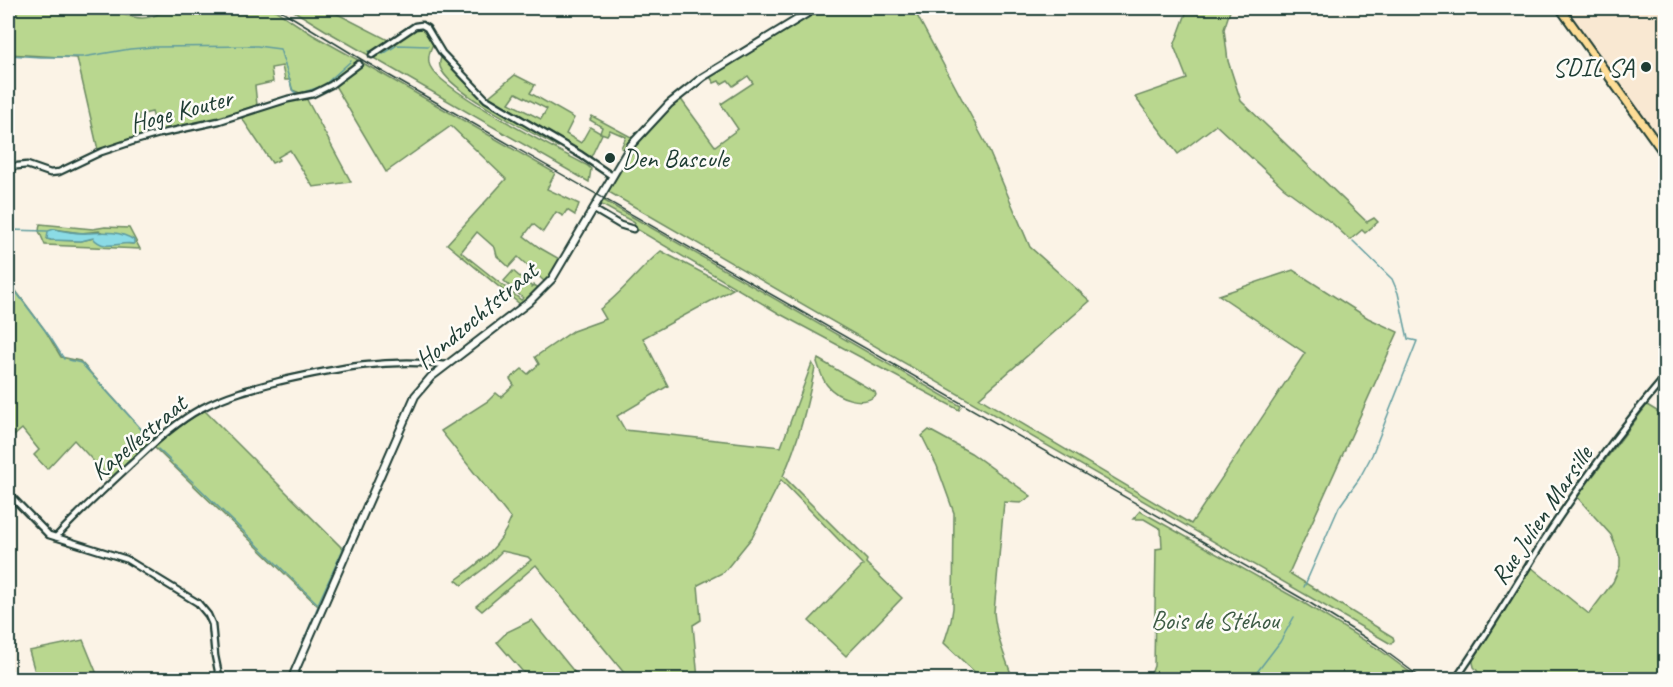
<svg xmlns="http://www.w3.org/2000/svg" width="1673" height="687" font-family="Caveat,sans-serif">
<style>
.built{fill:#f9e8d2}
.green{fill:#b9d78f;stroke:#6c8a62;stroke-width:1.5;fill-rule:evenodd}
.water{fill:#8bdbe5;stroke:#609c9e;stroke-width:1.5}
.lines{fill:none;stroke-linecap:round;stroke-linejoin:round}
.stream{stroke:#609c9e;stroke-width:1.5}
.street-casing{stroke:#1f3d34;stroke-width:9}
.secondary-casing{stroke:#1f3d34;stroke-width:10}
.primary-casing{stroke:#1f3d34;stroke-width:11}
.street{stroke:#fdfcf7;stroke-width:4.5}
.secondary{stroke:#fdfcf7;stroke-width:6}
.primary{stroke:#fedd96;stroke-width:7}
.rail{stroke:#1f3d34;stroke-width:1.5}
.poi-dot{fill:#1f3d34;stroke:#fdfcf7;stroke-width:2}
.labels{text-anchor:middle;stroke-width:5;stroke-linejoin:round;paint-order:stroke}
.poi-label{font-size:26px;fill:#1f3d34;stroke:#fdfcf7;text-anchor:end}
.street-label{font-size:26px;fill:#1f3d34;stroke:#fdfcf7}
.park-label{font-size:26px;fill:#3e5c46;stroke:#fdfcf7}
</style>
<rect width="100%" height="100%" fill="#fbf3e6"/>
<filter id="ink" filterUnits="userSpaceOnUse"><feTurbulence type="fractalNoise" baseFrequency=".0167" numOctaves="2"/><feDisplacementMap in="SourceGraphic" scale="12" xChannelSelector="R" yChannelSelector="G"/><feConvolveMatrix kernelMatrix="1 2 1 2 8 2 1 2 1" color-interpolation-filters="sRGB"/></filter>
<g filter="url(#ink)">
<polygon class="built" points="1570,8 1665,8 1665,146 1567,10"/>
<g class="green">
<path d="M 21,8 C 45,8 69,6 93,8 C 124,9 137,30 169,8 L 272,8 L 313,35 L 358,60 C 341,76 323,90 299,95 L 298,92 L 292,90 L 290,80 L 285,80 L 282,66 L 271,68 L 273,82 L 255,86 L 257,105 L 216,119 L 158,132 L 152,112 L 139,115 L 144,135 L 98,150 L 77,58 L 8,54 L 8,21 Z"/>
<path d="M 289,8 L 326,8 L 390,41 L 414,29 L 421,28 L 430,38 L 433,44 C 430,50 427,59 430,66 C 441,91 560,151 588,166 L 591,169 L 589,182 L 325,30 Z"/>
<polygon points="821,8 913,8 986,144 1030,247 1090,301 979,398 1191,524 1305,353 1219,295 1293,270 1368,318 1398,332 1289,573 1393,637 1394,640 1391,644 607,191 639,140 680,98 715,146 738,129 721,104 753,83 748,76 733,86 728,80 721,84 719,81 714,83 709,75"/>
<polygon points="1188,8 1231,8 1224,29 1228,61 1241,101 1367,222 1374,218 1378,222 1365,233 1362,230 1350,240 1333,224 1284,188 1216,125 1178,154 1135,97 1187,79 1174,46"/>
<path d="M 441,58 L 445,59 L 477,93 L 486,100 L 560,144 L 558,147 C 531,132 456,95 442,71 C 439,66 439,63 441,58 Z"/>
<polygon points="363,63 555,173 547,189 579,204 575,215 567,210 563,216 556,212 543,232 533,224 524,236 540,248 561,260 545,282 518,257 509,267 497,256 495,248 477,232 461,252 521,300 523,298 504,281 513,271 532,287 534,285 539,288 521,305 447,244 506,179 451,126 386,172 334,84"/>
<path d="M 515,75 L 535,85 L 530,93 L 574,118 L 566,134 L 581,143 L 590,127 L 600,133 L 602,127 L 590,120 L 592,116 L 633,138 L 625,150 L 621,148 L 626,137 L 610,130 L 607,135 L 601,133 L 602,134 L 590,159 L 487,98 ZM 516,93 L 547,109 L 541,119 L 509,103 Z"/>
<polygon points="306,98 351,182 313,187 290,150 278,157 279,160 272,163 241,117 289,101"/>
<polygon points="603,200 961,406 959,410 780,314 633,227 635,223 600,204"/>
<path d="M 40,224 L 93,229 L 105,227 L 129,228 L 140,249 L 45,245 L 39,231 ZM 54,229 L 81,233 L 99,231 L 133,244 L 96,240 L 94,238 L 81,241 L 51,240 L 47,239 Z"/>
<path d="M 661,251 L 733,289 L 643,338 L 668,386 L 617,416 L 625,430 L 781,447 L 812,363 L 815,368 C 807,405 799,441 783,476 L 867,560 L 866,563 L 902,598 L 846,656 L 809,621 L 863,565 L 781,480 L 753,536 L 724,572 L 698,585 L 701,620 L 693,625 L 698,679 L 629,679 L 536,565 L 482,611 L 476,606 L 531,560 L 528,557 L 502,551 L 486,567 L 462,585 L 456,580 C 480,563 500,547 511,519 L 441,431 L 488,401 L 496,393 L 501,397 L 514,385 L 510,379 L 522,369 L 528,374 L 539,364 L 535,357 L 573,331 L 606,319 L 600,309 C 623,293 639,269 661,251 Z"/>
<polygon points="8,274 16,291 45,330 61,357 80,361 152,441 111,480 74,440 47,469 34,455 39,450 22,429 8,441"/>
<path d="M 818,359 L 875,392 L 876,395 C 863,407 837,398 827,385 C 822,379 820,370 817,362 Z"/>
<polygon points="1647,405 1665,416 1665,679 1479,679 1479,673 1474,667 1472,658 1531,567 1589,614 1613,582 1620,566 1620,558 1611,535 1577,497"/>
<polygon points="203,409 344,550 319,607 154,447"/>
<path d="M 929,430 L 971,453 L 1031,496 L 1021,503 L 1004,502 L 994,612 C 996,636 1005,657 1013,679 L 982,679 L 944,643 L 951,621 L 953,608 L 954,513 L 937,466 L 922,436 Z"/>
<polygon points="1140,511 1299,600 1380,650 1419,679 1141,679 1151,674 1154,666 1156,549 1162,548 1161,529 1144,519 1133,519"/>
<polygon points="532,620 580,679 529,679 497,642 507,632"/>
<polygon points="83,640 99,679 37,679 29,651"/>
</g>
<path class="water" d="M 54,229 C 63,231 73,233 82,233 C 101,233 116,229 134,240 L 134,244 C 119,241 105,252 93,238 L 81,241 L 51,240 L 47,239 L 48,231 Z"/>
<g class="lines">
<g class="stream">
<polyline points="369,51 371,52"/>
<polyline points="379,53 383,54 397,45 428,46"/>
<polyline points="8,55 41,57 83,57 130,49 154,47 257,46 280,49 293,91 298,94 323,86 351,61"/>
<polyline points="8,230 47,231"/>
<polyline points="70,232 86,233"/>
<polyline points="8,271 13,288 50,337 64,359"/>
<polyline points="69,360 81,363 152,441"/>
<polyline points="158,449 172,462"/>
<polyline points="174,465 193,482"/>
<polyline points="195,484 318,604 366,499"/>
<polyline points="1304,587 1339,507 1359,479 1372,455 1417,341 1408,339 1398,293 1392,279 1353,241"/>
<polyline points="287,680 318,606"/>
<polyline points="1251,680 1280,642 1294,617"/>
</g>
<g class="street-casing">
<g id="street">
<polyline points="372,55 415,26 422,25 427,28 442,53 486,99 581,155 612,176"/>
<polyline points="8,167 27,165 50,173 59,172 101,152 131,142 159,134 219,121 288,99 313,94 331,85 359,64"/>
<polyline points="593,209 620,225 633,229"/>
<polyline points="8,493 49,535 126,559 198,603 208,615 212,624 215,656 220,680"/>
<path d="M 56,537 C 78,513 103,490 128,467 C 151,446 174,423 202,408 C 226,395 253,388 280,381 C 337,368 388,358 446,365"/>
<path d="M 1455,680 C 1488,633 1516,585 1546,537 C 1582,482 1623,426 1666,376"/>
</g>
</g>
<g class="secondary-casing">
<polyline id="secondary" points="291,680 415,396 431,377 529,302 552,279 631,145 669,104 703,77 816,8"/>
</g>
<g class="primary-casing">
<polyline id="primary" points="1560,8 1666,156"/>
</g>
<use href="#street" class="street"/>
<use href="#secondary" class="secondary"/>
<use href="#primary" class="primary"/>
<polyline class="rail" points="277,8 364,61 1310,603 1377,645 1424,680"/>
</g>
</g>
<g class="poi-dot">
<circle cx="1646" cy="67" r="6"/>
<circle cx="610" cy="158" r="6"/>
</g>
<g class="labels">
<g class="poi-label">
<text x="1634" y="76">SDIL SA</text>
<text x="622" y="167" text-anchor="start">Den Bascule</text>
</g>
<g class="street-label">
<text transform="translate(181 110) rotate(-15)" y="9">Hoge Kouter</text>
<text transform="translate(476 315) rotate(-40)" y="9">Hondzochtstraat</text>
<text transform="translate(138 437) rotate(-40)" y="9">Kapellestraat</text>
<text transform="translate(1541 515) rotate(-56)" y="9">Rue Julien Marsille</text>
</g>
<g class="park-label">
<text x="1215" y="629">Bois de Stéhou</text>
</g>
</g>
<rect width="1673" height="687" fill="none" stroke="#fdfcf7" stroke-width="30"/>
<rect x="15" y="15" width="1643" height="657" fill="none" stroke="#1f3d34" stroke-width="2" filter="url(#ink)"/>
</svg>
